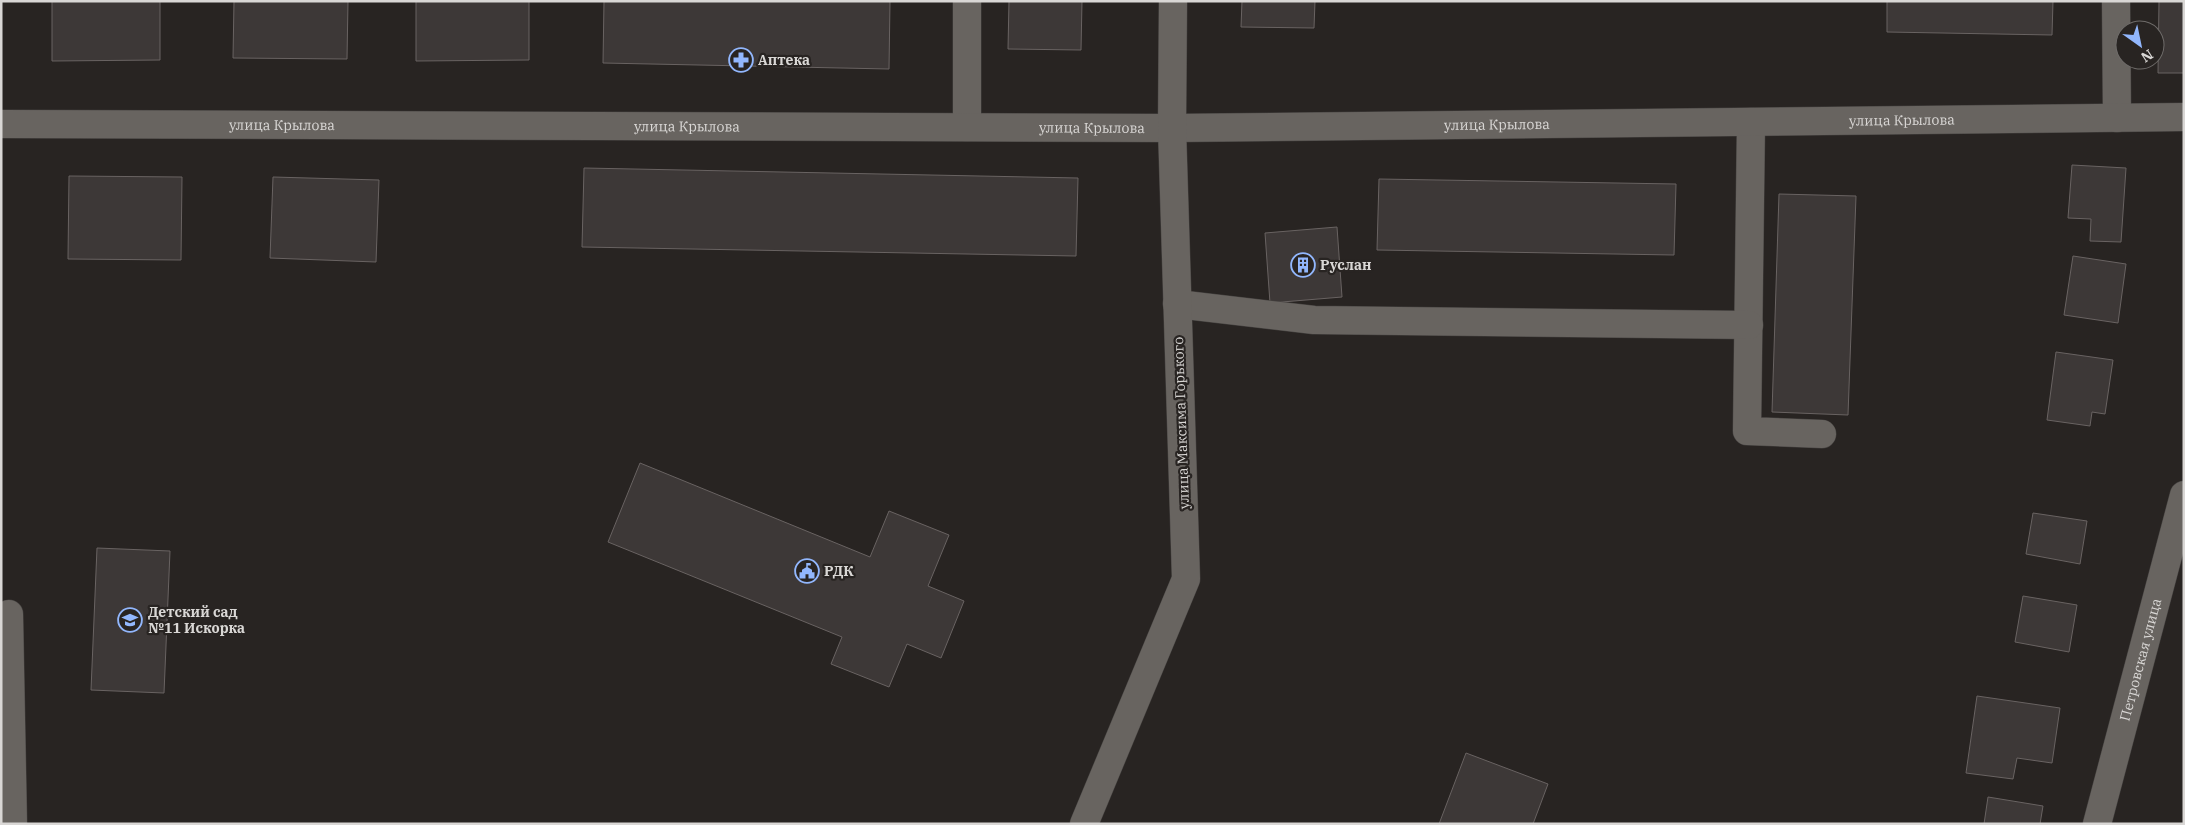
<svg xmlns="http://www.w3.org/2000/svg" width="2185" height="825" font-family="'IBM Plex Serif',serif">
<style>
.building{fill:#3d3837;stroke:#696362}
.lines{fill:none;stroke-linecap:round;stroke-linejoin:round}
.minor-casing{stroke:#454240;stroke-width:29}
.minor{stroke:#686460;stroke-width:28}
.labels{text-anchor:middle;stroke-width:4.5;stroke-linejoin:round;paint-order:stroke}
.poi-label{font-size:14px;font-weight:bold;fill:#d9d7d5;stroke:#282422;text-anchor:start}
.street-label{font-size:14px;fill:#d9d7d5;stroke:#282422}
</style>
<rect width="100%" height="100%" fill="#282422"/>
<g class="building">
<polygon points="52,1 160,1 160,60 52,61"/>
<polygon points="234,1 348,1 347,59 233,58"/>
<polygon points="416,1 529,1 529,60 416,61"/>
<polygon points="604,1 890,1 889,69 603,63"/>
<polygon points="1009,1 1082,1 1081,50 1008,49"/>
<polygon points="1242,1 1315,1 1314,28 1241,27"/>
<polygon points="1887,1 2053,1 2052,35 1887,32"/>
<polygon points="2159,1 2184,1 2184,73 2158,73"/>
<polygon points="2072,165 2126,168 2121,242 2090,241 2091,219 2068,218"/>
<polygon points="584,168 1078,178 1076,256 582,247"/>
<polygon points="69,176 182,177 181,260 68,259"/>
<polygon points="273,177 379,180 376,262 270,258"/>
<polygon points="1379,179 1676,184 1674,255 1377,250"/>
<polygon points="1779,194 1856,196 1848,415 1772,412"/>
<polygon points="1337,227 1342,297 1270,303 1265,233"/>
<polygon points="2073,256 2126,264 2118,323 2064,315"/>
<polygon points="2056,352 2113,360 2105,414 2092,412 2090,426 2047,420"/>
<polygon points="640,463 870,557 889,511 949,535 928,586 964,601 941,658 907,644 889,687 831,664 842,637 608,542"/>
<polygon points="2033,513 2087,521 2080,564 2026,554"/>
<polygon points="97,548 170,551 164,693 91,690"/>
<polygon points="2023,596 2077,605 2069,652 2015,642"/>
<polygon points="1977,696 2060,708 2052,763 2017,758 2013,779 1966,773"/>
<polygon points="1466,753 1548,784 1533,824 1439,824"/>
<polygon points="1988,797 2043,806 2040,824 1984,824"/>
</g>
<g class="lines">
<g class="minor-casing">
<g id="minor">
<polyline points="967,1 967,127"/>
<polyline points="2116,1 2117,118"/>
<polyline points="1751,122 1747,431 1822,434"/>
<path id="s1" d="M 1,124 L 1172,128 L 2184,117"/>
<polyline points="1177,304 1314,320 1749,325"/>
<polyline points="9,614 13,824"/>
<polyline points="1084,824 1186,579 1172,128 1173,1"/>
<path id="s2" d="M 2097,824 L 2184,495"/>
</g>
</g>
<use href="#minor" class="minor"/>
</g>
<defs>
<g id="pharmacy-ring" transform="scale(1.25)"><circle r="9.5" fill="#282422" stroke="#92b7fd" stroke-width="1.5"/><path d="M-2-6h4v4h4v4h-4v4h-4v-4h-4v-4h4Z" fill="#92b7fd"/></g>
<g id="building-ring" transform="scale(1.25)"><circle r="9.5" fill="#282422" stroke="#92b7fd" stroke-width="1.5"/><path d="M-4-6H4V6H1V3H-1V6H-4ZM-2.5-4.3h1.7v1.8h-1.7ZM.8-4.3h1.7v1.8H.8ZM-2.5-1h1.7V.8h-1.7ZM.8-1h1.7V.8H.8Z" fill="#92b7fd"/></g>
<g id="civic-ring" transform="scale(1.25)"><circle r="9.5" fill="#282422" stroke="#92b7fd" stroke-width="1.5"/><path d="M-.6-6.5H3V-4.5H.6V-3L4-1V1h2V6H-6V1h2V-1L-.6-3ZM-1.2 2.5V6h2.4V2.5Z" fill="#92b7fd"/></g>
<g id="school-ring" transform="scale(1.25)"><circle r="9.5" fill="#282422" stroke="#92b7fd" stroke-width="1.5"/><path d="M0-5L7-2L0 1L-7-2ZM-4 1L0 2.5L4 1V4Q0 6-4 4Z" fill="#92b7fd"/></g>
</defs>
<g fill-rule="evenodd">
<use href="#pharmacy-ring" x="741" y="60"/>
<use href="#building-ring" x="1303" y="265"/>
<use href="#civic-ring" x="807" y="571"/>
<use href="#school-ring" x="130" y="620"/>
</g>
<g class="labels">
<g class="poi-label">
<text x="758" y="65">Аптека</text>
<text x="1320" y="270">Руслан</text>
<text x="824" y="576">РДК</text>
<text x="148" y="617">Детский сад<tspan x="148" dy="16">№11 Искорка</tspan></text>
</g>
<g class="street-label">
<text dy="5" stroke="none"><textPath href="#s1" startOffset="1901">улица Крылова</textPath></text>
<text dy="5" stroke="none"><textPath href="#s1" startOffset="1496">улица Крылова</textPath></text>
<text dy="5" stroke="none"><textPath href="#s1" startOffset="281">улица Крылова</textPath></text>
<text dy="5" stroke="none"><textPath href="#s1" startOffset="686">улица Крылова</textPath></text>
<text dy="5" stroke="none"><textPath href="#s1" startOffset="1091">улица Крылова</textPath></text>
<text transform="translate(1181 423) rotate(-92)" y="5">улица Максима Горького</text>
<text dy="5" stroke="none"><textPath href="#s2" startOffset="170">Петровская улица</textPath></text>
</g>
</g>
<rect width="2185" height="825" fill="none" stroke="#d9d7d5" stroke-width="5"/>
<g transform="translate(2140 45) rotate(147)"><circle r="24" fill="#282422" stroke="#6f6c6a"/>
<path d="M0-4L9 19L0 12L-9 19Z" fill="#92b7fd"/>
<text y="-8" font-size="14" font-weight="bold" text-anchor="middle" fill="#d9d7d5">N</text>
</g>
</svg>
